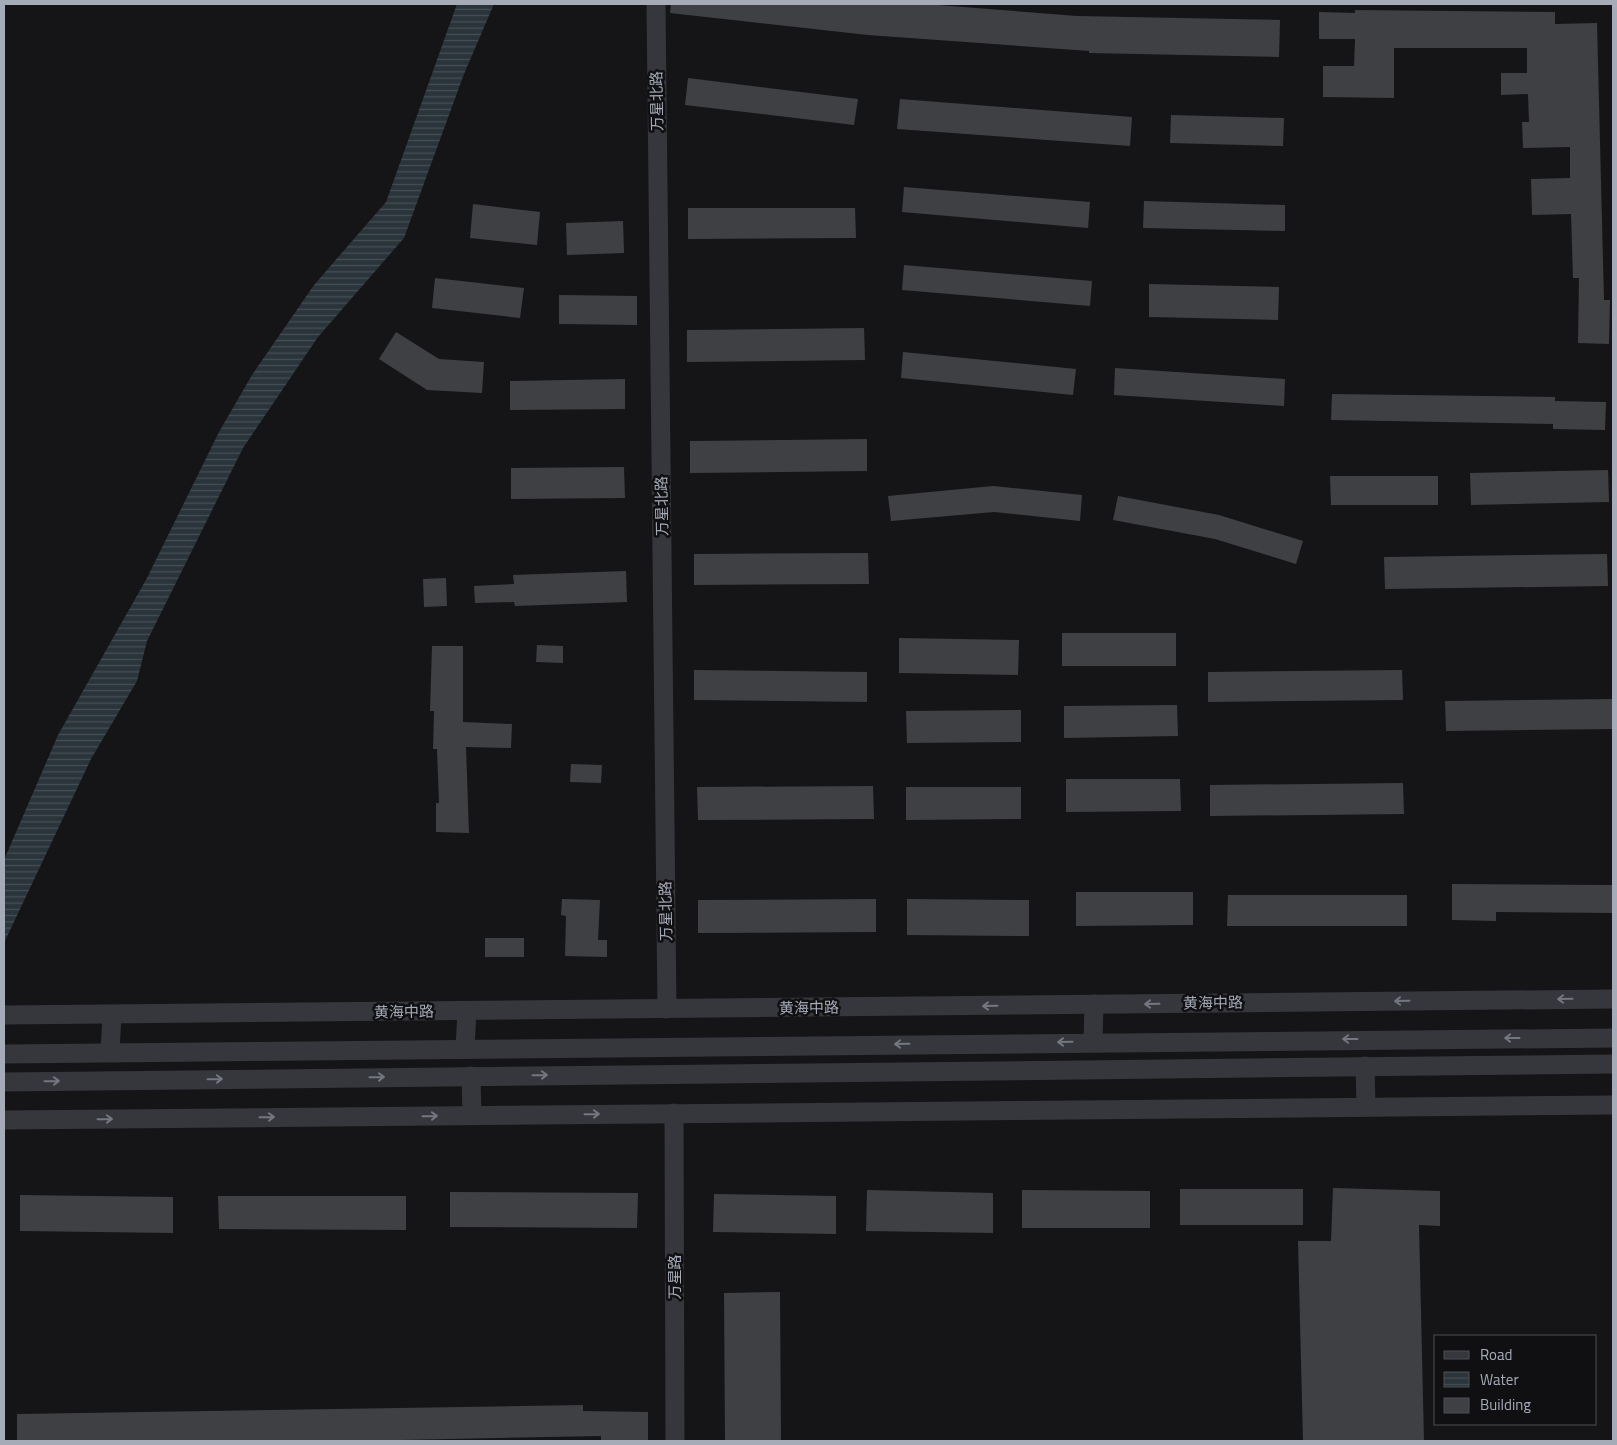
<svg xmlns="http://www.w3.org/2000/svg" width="1617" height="1445" font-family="'Titillium Web','Noto Sans SC',sans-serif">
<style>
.water{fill:url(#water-rules)}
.building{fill:#3f4044}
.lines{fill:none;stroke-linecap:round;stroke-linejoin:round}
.minor{stroke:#36373c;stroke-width:19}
.oneway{stroke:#747780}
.labels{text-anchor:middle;stroke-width:5;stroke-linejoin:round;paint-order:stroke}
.street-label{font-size:15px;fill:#a6abb8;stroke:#101012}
</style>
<defs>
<pattern id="water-rules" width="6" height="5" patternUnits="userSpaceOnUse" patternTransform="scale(1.25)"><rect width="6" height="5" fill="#2a343b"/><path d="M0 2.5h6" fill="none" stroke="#464f55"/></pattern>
</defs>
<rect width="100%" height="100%" fill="#151517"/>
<polygon class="water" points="457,4 494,4 464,74 404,238 318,337 243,448 147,641 137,681 91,759 4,943 4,860 58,735 147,578 219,432 252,375 314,285 386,202"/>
<g class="building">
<polygon points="671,4 925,4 1077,16 1280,20 1279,57 1089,53 1089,51 868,35 670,13"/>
<polygon points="1355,10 1555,12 1555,24 1597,23 1604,300 1610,300 1609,344 1578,343 1579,278 1573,278 1571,214 1532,215 1531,179 1570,178 1570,147 1523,148 1522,122 1529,122 1528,94 1501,95 1501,73 1527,73 1527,48 1394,48 1394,98 1323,97 1323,66 1354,66 1355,39 1319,39 1319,12 1355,13"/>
<polygon points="688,78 858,99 854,125 685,105"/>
<polygon points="900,99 1132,117 1130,146 897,129"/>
<polygon points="1171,115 1284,118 1283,146 1170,143"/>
<polygon points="904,187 1090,202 1088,228 902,212"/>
<polygon points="1144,201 1285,205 1285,231 1143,228"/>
<polygon points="473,204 540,212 537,245 470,238"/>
<polygon points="688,208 855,208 856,238 688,239"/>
<polygon points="623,221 624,253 567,255 566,223"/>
<polygon points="904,265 1092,281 1090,306 902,290"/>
<polygon points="435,278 524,288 520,318 432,308"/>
<polygon points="1149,284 1279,287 1278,320 1149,317"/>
<polygon points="559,295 637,296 637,325 559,324"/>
<polygon points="864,328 865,360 687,362 687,330"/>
<polygon points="396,332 439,359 484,362 482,393 427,390 379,359"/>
<polygon points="903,352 1076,369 1073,395 901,378"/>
<polygon points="1115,368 1285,379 1284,406 1114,395"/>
<polygon points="625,379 625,409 510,410 510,381"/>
<polygon points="1332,394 1555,397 1555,401 1606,402 1605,430 1553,429 1553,424 1331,420"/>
<polygon points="867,439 867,471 690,473 690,441"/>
<polygon points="624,467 625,498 511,499 511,468"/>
<polygon points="1608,470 1609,502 1471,505 1470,473"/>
<polygon points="1330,476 1438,476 1438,505 1331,505"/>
<polygon points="993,486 1082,495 1080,521 994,512 891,521 888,496"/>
<polygon points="1118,496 1219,515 1303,541 1296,564 1215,539 1113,520"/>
<polygon points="868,553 869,584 694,585 694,554"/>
<polygon points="1607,554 1608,586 1385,589 1384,557"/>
<polygon points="626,571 627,602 515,606 514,602 475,603 474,586 514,584 513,575"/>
<polygon points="446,578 447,606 424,607 423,579"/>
<rect x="1062" y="633" width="114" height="33"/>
<polygon points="899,638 1019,640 1018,675 899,673"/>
<polygon points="537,645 563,646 563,663 536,662"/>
<polygon points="432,646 463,646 463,722 512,724 511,748 466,747 469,833 436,832 436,803 439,803 437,749 433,749 434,711 430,711"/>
<polygon points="694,670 867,672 867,702 694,700"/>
<polygon points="1402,670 1403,700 1208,702 1208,672"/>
<polygon points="1613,699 1613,729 1446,731 1445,701"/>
<polygon points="1177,705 1178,736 1064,738 1064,706"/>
<polygon points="1021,710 1021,742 907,743 906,711"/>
<polygon points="571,764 602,765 601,783 570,782"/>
<polygon points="1066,779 1180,779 1181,811 1066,812"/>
<polygon points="1403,783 1404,814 1210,816 1210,785"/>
<polygon points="873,786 874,819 698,820 697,787"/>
<polygon points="906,787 1021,787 1021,819 906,820"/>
<polygon points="1452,884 1613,885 1613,913 1496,912 1496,921 1452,920"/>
<polygon points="1076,892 1193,892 1193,925 1076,926"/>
<polygon points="1228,895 1407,895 1407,926 1227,926"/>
<polygon points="562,899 600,900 598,940 607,940 607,957 565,956 566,916 561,915"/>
<polygon points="876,899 876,932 698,933 698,900"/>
<polygon points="907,899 1029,900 1029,936 907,935"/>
<rect x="485" y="938" width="39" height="19"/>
<polygon points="1333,1188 1440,1191 1440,1226 1419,1225 1424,1441 1303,1441 1298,1241 1331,1241"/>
<rect x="1180" y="1189" width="123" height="36"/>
<polygon points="867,1190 993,1193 993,1233 866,1231"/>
<polygon points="1022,1190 1150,1191 1150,1228 1022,1228"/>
<polygon points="450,1192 638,1193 637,1228 450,1227"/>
<polygon points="714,1194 836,1196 836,1234 713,1232"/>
<polygon points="20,1195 173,1197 173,1233 20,1231"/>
<polygon points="218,1196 406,1196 406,1230 219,1229"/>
<polygon points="780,1292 781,1441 725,1441 724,1293"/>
<polygon points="583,1405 583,1411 648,1412 648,1441 601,1441 601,1436 350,1441 17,1441 17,1414"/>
</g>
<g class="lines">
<g class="minor">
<polyline points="656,4 667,1009"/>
<polyline points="4,1015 1613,999"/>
<polyline points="1093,1041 1094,1004"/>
<polyline points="465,1048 467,1011"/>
<polyline points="110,1052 112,1015"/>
<polyline points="4,1054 1613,1038"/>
<polyline points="1365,1066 1366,1107"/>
<polyline points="471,1076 472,1115"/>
<polyline points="4,1082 1613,1064"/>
<polyline points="674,1113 675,1441"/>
<polyline points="4,1120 1613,1105"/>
</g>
</g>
<defs><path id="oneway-shaft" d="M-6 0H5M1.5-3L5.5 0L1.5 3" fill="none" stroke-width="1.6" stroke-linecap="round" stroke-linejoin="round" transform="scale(1.25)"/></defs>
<g class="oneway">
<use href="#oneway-shaft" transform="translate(1565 999) rotate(179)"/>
<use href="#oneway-shaft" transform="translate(1402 1001) rotate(179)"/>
<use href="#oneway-shaft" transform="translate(1152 1004) rotate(179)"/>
<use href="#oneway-shaft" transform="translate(990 1006) rotate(179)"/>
<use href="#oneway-shaft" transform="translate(1512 1038) rotate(180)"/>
<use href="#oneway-shaft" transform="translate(1350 1039) rotate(180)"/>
<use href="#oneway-shaft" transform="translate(1065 1042) rotate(179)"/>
<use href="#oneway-shaft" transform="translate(902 1044) rotate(179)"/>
<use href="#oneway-shaft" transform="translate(540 1075) rotate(-1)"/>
<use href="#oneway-shaft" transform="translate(377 1077) rotate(-1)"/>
<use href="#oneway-shaft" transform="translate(215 1079) rotate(-1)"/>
<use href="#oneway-shaft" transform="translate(52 1081) rotate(-1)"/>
<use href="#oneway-shaft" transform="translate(592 1114) rotate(-1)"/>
<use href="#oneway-shaft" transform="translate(430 1116) rotate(-1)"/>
<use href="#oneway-shaft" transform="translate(267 1117) rotate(-1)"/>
<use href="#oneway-shaft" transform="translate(105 1119) rotate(-1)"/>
</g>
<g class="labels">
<g class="street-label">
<text transform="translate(657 101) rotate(-91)" y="5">万星北路</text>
<text transform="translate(662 506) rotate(-91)" y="5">万星北路</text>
<text transform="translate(666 911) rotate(-91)" y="5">万星北路</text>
<text transform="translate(1213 1003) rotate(-1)" y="5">黄海中路</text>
<text transform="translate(809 1008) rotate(-1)" y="5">黄海中路</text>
<text transform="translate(404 1012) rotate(-1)" y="5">黄海中路</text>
<text transform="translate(675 1277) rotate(-90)" y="5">万星路</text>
</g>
</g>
<rect width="1617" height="1445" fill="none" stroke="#a6abb8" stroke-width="10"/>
<rect x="1434" y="1335" width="162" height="90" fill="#101012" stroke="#4c4e54"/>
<rect x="1444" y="1351" width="25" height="8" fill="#36373c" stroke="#4c4e54"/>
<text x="1480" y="1360" font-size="15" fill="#a6abb8">Road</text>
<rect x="1444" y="1372" width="25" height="15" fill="url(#water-rules)" stroke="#4c4e54"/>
<text x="1480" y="1385" font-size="15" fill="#a6abb8">Water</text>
<rect x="1444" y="1398" width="25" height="15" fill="#3f4044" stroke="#4c4e54"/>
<text x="1480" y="1410" font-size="15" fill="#a6abb8">Building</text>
</svg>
